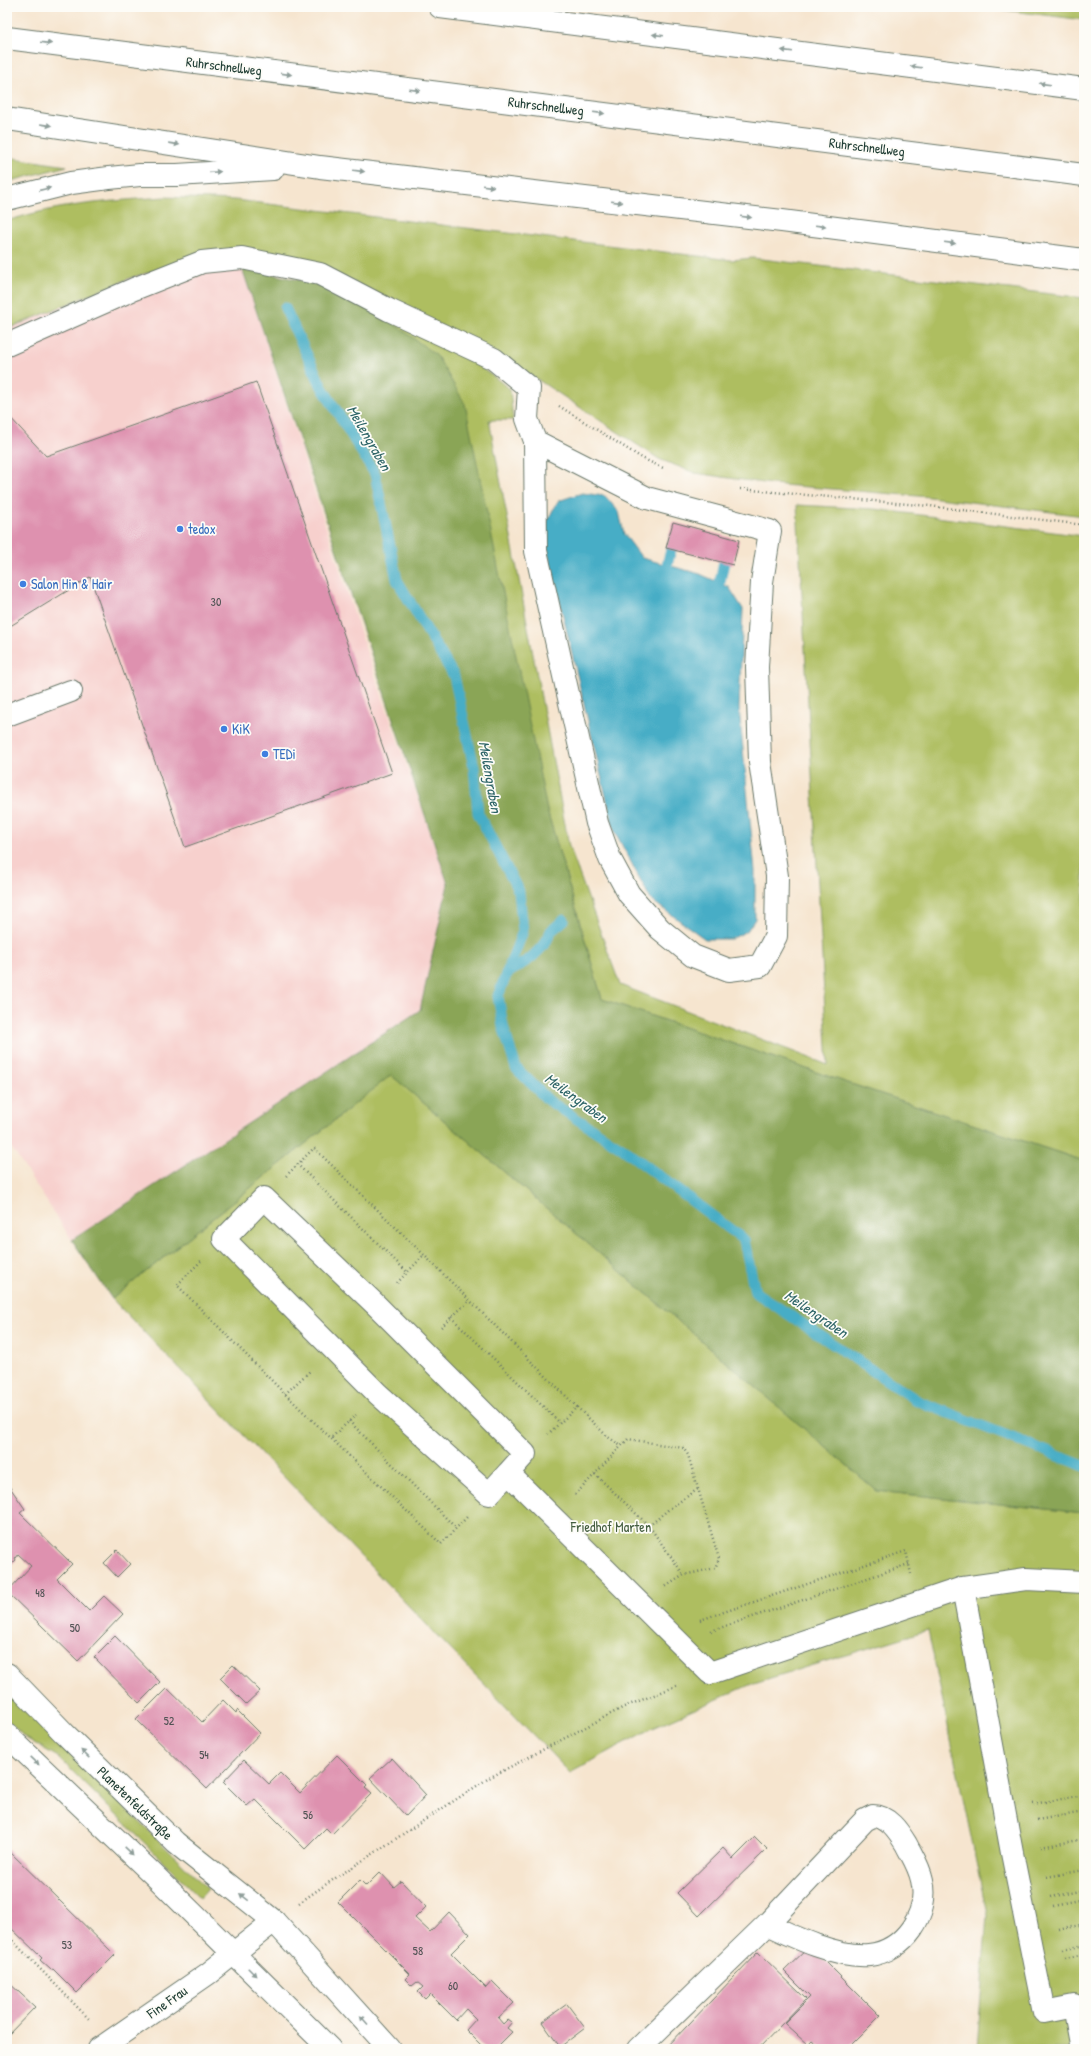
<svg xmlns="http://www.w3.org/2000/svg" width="1091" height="2056" font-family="'Patrick Hand',sans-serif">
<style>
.built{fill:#f7d0cd}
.green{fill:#aebe61;stroke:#667e4a}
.forest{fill:#8aa557;stroke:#547146}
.water{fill:#46adc6;stroke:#32757d}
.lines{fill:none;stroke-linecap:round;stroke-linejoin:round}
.stream{stroke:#46adc6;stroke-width:11}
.building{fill:#de91af}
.lane-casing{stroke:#6a786a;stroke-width:24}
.street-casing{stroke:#6a786a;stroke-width:24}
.secondary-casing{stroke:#6a786a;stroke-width:24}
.highway-casing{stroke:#6a786a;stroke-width:24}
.path{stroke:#6a786a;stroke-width:2.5;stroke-dasharray:1 3;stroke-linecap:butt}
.lane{stroke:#fff;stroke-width:22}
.street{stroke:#fff;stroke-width:22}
.secondary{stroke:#fff;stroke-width:22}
.highway{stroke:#fff;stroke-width:22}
.oneway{fill:#8f9e9a}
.shop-dot{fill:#3f7fe0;stroke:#fdfcf7;stroke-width:1.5}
.labels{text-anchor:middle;stroke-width:3.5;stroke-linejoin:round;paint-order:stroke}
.number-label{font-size:12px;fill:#4f5253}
.street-label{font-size:14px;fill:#1f3d34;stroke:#fdfcf7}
.shop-label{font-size:14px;fill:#366cbe;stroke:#fdfcf7;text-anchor:start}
.park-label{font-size:14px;fill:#435d3f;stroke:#fdfcf7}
.water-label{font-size:15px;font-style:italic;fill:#2d6467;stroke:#fdfcf7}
</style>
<rect width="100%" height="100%" fill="#fdfcf7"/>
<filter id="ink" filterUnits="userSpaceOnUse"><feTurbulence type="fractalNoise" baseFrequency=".025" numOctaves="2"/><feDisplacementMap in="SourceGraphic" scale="8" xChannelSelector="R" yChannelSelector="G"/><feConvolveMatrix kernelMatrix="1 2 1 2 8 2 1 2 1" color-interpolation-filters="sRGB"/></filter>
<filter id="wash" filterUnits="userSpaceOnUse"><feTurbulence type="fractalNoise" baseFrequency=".012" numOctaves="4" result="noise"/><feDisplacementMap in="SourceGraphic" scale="16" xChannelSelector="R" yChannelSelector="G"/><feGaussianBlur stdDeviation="0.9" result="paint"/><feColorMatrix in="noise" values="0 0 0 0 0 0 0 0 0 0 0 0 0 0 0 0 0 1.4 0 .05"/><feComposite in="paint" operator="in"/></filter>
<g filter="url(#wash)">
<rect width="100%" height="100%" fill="#f6e5cf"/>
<polygon class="built" points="235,248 368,656 448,884 420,1011 72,1240 7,1141 7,329 133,277"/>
<g class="green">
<polygon points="979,7 1084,7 1084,20"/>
<polygon points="7,157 67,166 7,182"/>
<path d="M 165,197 L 235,200 L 731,260 L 753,258 L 1084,298 L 1084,516 L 930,497 L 771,484 L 695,473 L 659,459 L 500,355 L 309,260 L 235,248 L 133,277 L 7,329 L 7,221 C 58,204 111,201 165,197 Z"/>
<path d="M 374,309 C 422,333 469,356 510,389 L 513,420 L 489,420 L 569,846 L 620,985 L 828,1065 L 797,505 L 874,509 L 1084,536 L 1084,1161 L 845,1082 L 602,999 L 547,810 Z"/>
<polygon points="391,1075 877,1491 1084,1513 1084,2049 977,2049 987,1914 928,1630 754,1683 652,1728 570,1773 112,1299"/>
<polygon points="7,1692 208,1889 200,1898 58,1757 24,1737 7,1719"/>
</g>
<polygon class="forest" points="242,268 314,283 374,309 437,356 465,404 547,810 602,999 845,1082 1084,1161 1084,1513 877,1491 391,1075 112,1299 72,1240 420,1010 448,884"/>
<polygon class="water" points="582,493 605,496 619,512 624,534 642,558 700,574 729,587 743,609 739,708 755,871 755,919 747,931 731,939 705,939 651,900 614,830 546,544 547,521 558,501"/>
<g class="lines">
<g class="stream">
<polyline points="285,308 322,387 375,474 397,580 454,676 474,767 478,813 519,892 523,931 498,996 503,1026 516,1068 549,1101 622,1148 744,1240 755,1292 918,1401 1084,1466"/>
<polyline points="663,579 675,536"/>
<polyline points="717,596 727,548"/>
<polyline points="508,973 531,958 545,944 551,931 564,920"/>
</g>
</g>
<g id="blocks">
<g class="building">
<polygon points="256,382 392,773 185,847 90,577 7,628 7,414 46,456"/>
<polygon points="673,522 739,540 733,565 666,548"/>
<polygon points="7,1483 25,1509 20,1513 72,1564 57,1579 89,1611 104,1596 123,1614 78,1661 7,1592 31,1566 18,1554 15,1558 16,1560 7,1568"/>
<polygon points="117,1550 130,1564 117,1577 104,1563"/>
<polygon points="115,1636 160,1682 139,1703 94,1657"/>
<polygon points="233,1665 260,1691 246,1704 220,1678"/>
<polygon points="167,1688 202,1722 223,1700 236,1713 237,1710 260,1733 207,1789 136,1719"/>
<polygon points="337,1755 367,1785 365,1787 372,1793 332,1834 326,1828 305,1849 255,1799 247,1806 223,1782 244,1760 269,1784 280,1773 300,1793"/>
<polygon points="392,1758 426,1795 406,1816 370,1778"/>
<polygon points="755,1837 767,1849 699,1916 677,1893 723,1848 733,1859"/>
<polygon points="7,1849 115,1955 77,1993 53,1969 51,1970 40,1960 42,1958 7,1924"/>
<polygon points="380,1872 394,1887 401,1881 426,1907 415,1918 430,1932 449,1912 470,1934 451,1953 486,1988 492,1981 514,2003 498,2018 503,2024 508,2019 512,2022 507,2028 512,2032 495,2049 485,2049 466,2030 476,2019 466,2009 456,2020 430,1994 425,1999 418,1992 423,1987 417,1982 412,1986 405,1979 410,1974 338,1902 360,1880 366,1886"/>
<polygon points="810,1946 880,2016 847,2049 822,2049 812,2041 808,2045 784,2023 810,1997 784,1971"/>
<polygon points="758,1952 806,1999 758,2049 665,2049"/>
<polygon points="7,1981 35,2007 7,2036"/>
<polygon points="567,2004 585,2028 560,2047 542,2022"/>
</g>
</g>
</g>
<g filter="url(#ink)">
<use href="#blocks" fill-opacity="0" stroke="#6a786a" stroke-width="1"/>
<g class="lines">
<g class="lane-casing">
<g id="lane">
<polyline points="7,345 134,289 202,262 242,258 320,274 389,310 494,359 529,388 527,419 535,441 536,551 597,823 610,859 629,894 660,929 693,956 729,970 760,966 776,936 777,876 760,762 757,667 762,582 770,531 647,498 535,441"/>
<polyline points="7,715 71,691"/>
<polyline points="508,1473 525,1454 375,1304 264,1198 224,1239 378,1394 489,1494 508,1473 710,1673 963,1588 1026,1579 1084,1582"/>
<polyline points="963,1588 1012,1853 1044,2012 1074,2006 1082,2049"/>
<path d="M 638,2049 L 767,1924 L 865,1820 L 873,1816 C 888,1816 898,1831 906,1844 C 912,1856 919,1866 922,1880 C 930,1914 904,1951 869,1955 C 838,1958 794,1937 767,1924"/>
</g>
</g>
<g class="street-casing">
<polyline id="street" points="99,2049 209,1973 274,1921"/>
</g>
<g class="secondary-casing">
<g id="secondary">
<polyline points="7,1674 64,1733 176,1843 274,1921 390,2049"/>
<polyline points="7,1735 157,1878 330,2049"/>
</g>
</g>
<g class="highway-casing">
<g id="highway">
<polyline points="440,7 1084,89"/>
<polyline points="7,38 1084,175"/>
<polyline points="7,119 320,167 782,221 1084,260"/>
<polyline points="7,199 71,183 109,178 140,175 177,175 273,169"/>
</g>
</g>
<g class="path">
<polyline points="559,406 642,458 663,468"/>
<polyline points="740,489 930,506 1084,525"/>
<polyline points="297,1164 407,1272"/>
<polyline points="286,1176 314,1148 424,1255 577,1407 548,1434"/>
<polyline points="201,1261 177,1285 285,1394 441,1544 468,1516"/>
<polyline points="397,1283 424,1255"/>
<polyline points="451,1317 560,1423"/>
<polyline points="441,1327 469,1301"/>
<polyline points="285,1394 311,1370"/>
<polyline points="577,1407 608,1437 621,1446"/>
<polyline points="349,1421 456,1528"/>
<polyline points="332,1437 356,1415"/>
<polyline points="595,1474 649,1526 684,1575"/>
<polyline points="575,1495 628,1439 683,1448 688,1455 719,1559 715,1568 684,1575 665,1587"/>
<polyline points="649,1526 669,1509 698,1489"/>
<polyline points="700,1620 906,1551 911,1574"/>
<polyline points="711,1631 909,1564"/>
<polyline points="1033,1804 1084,1795"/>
<polyline points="1037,1820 1084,1812"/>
<polyline points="1041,1847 1084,1839"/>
<polyline points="1047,1877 1084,1870"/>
<polyline points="1051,1897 1084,1890"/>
<polyline points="299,1903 328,1883 489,1778 624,1707 679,1685"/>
<polyline points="1053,1906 1084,1900"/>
<polyline points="1059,1930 1084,1924"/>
<polyline points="7,1935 89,2019"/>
<polyline points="1063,1950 1084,1945"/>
<polyline points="1065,1958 1084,1954"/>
</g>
<use href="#lane" class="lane"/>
<use href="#street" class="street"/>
<use href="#secondary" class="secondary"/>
<use href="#highway" class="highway"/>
</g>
<defs><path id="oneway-solid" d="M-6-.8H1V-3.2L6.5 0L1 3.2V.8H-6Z"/></defs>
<g class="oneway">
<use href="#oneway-solid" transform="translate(658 35) rotate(-173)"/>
<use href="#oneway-solid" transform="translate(46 43) rotate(7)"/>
<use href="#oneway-solid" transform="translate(787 51) rotate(-173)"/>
<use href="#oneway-solid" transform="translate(916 67) rotate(-173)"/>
<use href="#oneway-solid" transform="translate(286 74) rotate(7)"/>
<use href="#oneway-solid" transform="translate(1045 84) rotate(-173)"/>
<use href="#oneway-solid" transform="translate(415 90) rotate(7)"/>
<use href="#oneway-solid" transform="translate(599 113) rotate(7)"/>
<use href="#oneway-solid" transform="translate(46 125) rotate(9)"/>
<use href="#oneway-solid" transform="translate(174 144) rotate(9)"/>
<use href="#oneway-solid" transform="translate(359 171) rotate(7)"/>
<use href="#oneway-solid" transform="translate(215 172) rotate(-4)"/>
<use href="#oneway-solid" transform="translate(488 186) rotate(7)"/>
<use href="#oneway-solid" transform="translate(45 189) rotate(-13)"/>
<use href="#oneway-solid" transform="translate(617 202) rotate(7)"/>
<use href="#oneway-solid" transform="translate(746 217) rotate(7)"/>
<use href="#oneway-solid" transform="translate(821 226) rotate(7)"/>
<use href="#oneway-solid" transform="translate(950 243) rotate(7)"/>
<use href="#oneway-solid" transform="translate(85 1754) rotate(-136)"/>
<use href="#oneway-solid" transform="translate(35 1761) rotate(44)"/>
<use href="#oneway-solid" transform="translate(129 1851) rotate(44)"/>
<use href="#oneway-solid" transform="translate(244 1897) rotate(-142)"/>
<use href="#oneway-solid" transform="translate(252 1972) rotate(45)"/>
<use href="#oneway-solid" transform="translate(364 2020) rotate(-132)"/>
</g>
</g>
<g class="shop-dot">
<circle cx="180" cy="529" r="4"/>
<circle cx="23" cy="584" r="4"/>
<circle cx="224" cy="729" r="4"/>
<circle cx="265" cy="754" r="4"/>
</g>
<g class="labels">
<g class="number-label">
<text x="216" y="606">30</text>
<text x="40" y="1597">48</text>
<text x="75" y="1632">50</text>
<text x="169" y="1725">52</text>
<text x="204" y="1759">54</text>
<text x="308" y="1819">56</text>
<text x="67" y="1949">53</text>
<text x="418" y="1955">58</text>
<text x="453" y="1990">60</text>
</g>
<g class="street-label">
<text transform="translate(224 66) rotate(7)" y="5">Ruhrschnellweg</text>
<text transform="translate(546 106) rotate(7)" y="5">Ruhrschnellweg</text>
<text transform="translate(867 147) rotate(7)" y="5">Ruhrschnellweg</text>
<text transform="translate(135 1803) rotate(44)" y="5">Planetenfeldstraße</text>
<text transform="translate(167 2002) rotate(-35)" y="5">Fine Frau</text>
</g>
<g class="shop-label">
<text x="188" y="534">tedox</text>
<text x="31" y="589">Salon Hin &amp; Hair</text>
<text x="232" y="734">KiK</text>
<text x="273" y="759">TEDi</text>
</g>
<g class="park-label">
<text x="611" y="1532">Friedhof Marten</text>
</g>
<g class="water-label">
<text transform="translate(369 438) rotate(60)" y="5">Meilengraben</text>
<text transform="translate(490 777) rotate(80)" y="5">Meilengraben</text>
<text transform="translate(576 1098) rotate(36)" y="5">Meilengraben</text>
<text transform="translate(816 1314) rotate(34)" y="5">Meilengraben</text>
</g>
</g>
<rect width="1091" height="2056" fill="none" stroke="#fdfcf7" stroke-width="24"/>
</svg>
